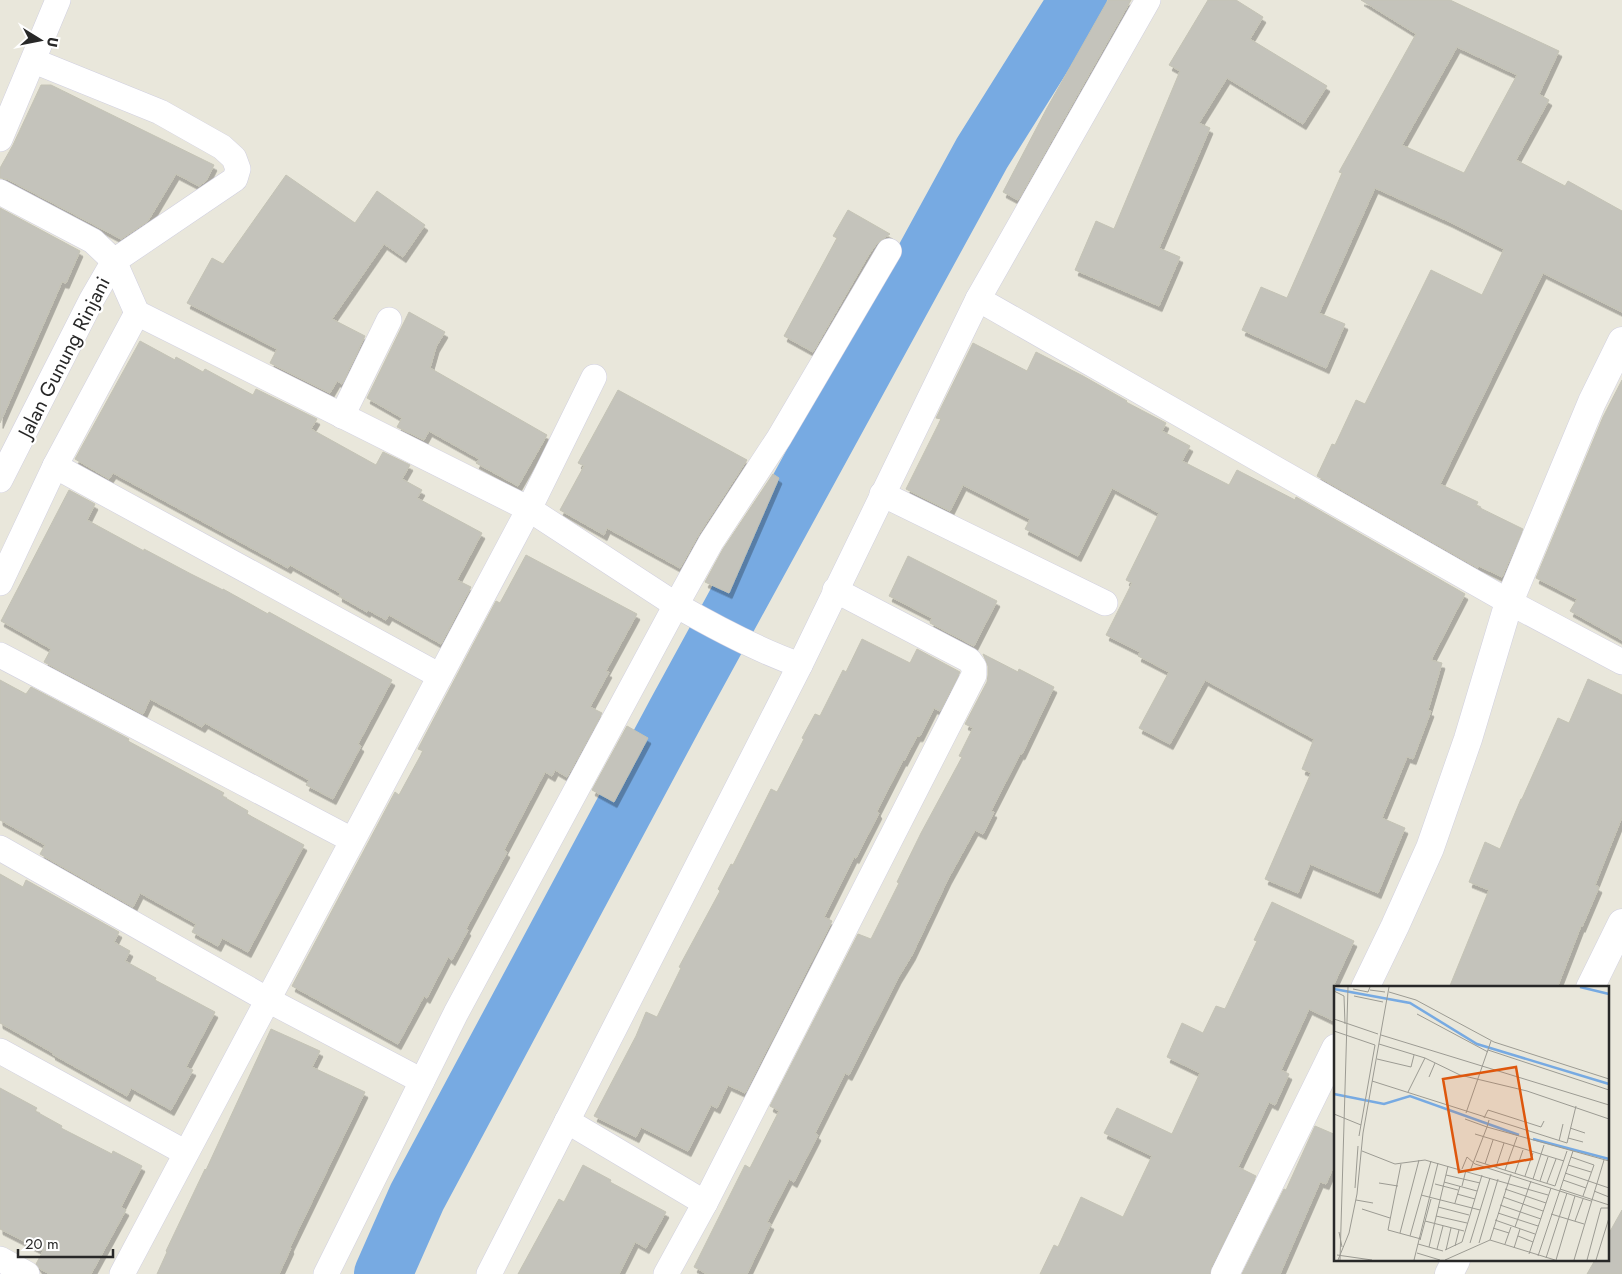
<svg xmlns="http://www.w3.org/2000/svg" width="1622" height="1274" font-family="Jost,sans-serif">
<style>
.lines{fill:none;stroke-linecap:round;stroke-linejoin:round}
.river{stroke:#77aae2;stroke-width:58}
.building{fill:#c4c3bb;stroke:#c4c3b5;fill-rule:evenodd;filter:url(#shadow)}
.street-casing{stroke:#d1d0e0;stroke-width:26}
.secondary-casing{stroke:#d1d0e0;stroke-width:29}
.street{stroke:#fff;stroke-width:25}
.secondary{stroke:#fff;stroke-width:28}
.labels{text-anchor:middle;stroke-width:4.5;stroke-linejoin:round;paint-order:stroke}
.street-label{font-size:20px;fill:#282828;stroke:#fff}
.inset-river{fill:none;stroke:#77aae2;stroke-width:2.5}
.inset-road{fill:none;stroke:#9c9b93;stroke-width:1}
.view{fill:#de570d;fill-opacity:0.15;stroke:#de570d;stroke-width:2.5}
.inset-edge{fill:none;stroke:#282828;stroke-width:2.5}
</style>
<defs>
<filter id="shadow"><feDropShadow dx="3" dy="5.5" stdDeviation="0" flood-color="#0004"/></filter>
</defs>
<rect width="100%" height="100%" fill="#e9e7db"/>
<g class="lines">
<polyline class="river" points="383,1274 417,1197 677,711 982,153 1078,0"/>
</g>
<g class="building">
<polygon points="1108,0 1131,0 1018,200 1003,192 1047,108"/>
<polygon points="1208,0 1236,0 1263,17 1250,39 1327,86 1303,124 1227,78 1199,123 1210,128 1159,248 1180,257 1159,306 1075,270 1096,221 1114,229 1180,71 1169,65"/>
<path d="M 1361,0 L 1450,0 L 1559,51 L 1539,94 L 1549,100 L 1516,160 L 1565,186 L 1568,181 L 1622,211 L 1622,312 L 1543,273 L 1440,484 L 1478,502 L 1476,506 L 1523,529 L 1502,577 L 1479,566 L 1478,568 L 1317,476 L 1332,444 L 1335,445 L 1356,400 L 1365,404 L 1431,270 L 1482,295 L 1504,249 L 1450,222 L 1375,188 L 1319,313 L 1345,324 L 1326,368 L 1242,330 L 1261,287 L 1287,298 L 1342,173 L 1339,172 L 1416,34 ZM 1457,47 L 1517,75 L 1464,173 L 1402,145 Z"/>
<polygon points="41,85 51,85 214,165 206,181 199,186 176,174 148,221 121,239 7,179 0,178 0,168 13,145"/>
<polygon points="286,175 355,223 377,191 425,225 403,257 384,244 332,319 365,336 342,384 337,381 330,393 270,363 277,349 187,303 212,258 223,264"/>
<polygon points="0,208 80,251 66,283 62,282 0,423"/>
<polygon points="848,210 890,234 877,243 868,256 813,352 784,336 837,238 833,236"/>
<polygon points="409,312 445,332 436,347 430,368 547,435 518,486 476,463 479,459 429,431 424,440 397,427 402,418 367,398"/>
<polygon points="140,341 175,360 176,357 203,372 205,369 253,395 256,389 317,419 311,429 376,465 383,452 410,465 402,479 422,490 417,498 482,533 457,580 471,587 441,644 389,615 386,620 368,610 367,612 339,596 340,593 290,565 288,568 113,473 109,479 75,459"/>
<polygon points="973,343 1027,371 1036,352 1083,376 1127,401 1126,402 1166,423 1162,431 1190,446 1182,461 1229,485 1237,470 1295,500 1296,497 1465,594 1431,660 1442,663 1428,710 1431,711 1413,759 1407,757 1382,818 1405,828 1378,893 1310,864 1298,893 1265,879 1311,773 1302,769 1314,739 1205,680 1170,744 1139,728 1169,672 1138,656 1140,652 1106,635 1132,583 1126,580 1159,513 1112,488 1078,556 1025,529 1030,519 963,485 950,511 906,489 941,419 936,418"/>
<polygon points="1622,380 1622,640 1570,611 1577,599 1536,578 1603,417"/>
<polygon points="618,390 747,460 699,534 680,568 607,528 604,535 560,510 584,466 578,463"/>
<polygon points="773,474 779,478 729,593 705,582 723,549"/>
<polygon points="69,490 95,504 87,520 144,551 144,549 191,574 223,590 223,589 268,614 269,612 392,680 358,744 361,746 333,799 306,785 309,780 205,723 202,727 150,699 143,714 44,662 51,649 1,621"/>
<polygon points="526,555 637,614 606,671 609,672 590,707 602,713 567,777 555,770 552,776 545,772 504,850 507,852 466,929 468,930 452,960 448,957 427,998 424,996 398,1044 292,986 395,792 399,795 423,751 418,749 496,601 500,603"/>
<polygon points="908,556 997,601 974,646 930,623 932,618 889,596"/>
<polygon points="862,639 910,663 917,649 960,672 940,711 934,708 920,736 917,736 904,761 903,760 877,811 879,813 856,858 854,857 824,917 832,921 745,1093 728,1085 717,1108 711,1105 688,1151 641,1127 636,1137 594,1116 636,1036 646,1012 657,1017 681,968 679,967 720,891 718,889 731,864 733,865 771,789 777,792 804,739 802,738 815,714 820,716 843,670 846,672"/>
<polygon points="983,654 1018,672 1019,669 1054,687 1022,754 1020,754 991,811 994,812 983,834 975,830 948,879 912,955 898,978 849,1075 845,1073 815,1133 818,1135 794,1182 789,1179 767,1222 771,1224 747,1274 707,1274 694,1267 745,1165 750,1168 779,1111 770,1106 858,934 871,939 899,883 897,882 921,833 962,757 959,756 973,728 965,724 987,682 988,675 988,666"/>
<polygon points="1588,679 1622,695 1622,817 1595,885 1599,887 1582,927 1581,926 1557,988 1449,988 1489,890 1469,882 1485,842 1500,849 1521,799 1522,799 1558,718 1569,723"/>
<polygon points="0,680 26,694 31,687 129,739 128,741 224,793 222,796 248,811 247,814 304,845 248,952 222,938 218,946 192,932 196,924 140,893 133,907 40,854 45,845 0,820"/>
<polygon points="627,726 648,738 614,802 592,790"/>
<polygon points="0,874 23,887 26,880 119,932 114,942 130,951 125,961 156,978 155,980 215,1012 186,1067 193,1070 171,1110 131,1088 127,1096 52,1054 53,1053 0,1023"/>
<polygon points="1272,902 1354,941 1334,984 1336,985 1336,1022 1309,1009 1281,1070 1289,1074 1275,1105 1269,1102 1238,1167 1256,1176 1211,1267 1210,1274 1040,1274 1054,1245 1058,1247 1081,1197 1123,1217 1152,1156 1104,1133 1117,1108 1172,1134 1200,1073 1167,1057 1182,1023 1203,1033 1216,1006 1225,1009 1257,941 1254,940"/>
<polygon points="271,1029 320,1051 312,1067 365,1092 290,1247 291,1248 279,1274 157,1274 167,1252 166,1251 205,1169 206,1170"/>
<polygon points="0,1088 37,1108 35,1111 62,1126 61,1128 112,1154 113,1151 142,1166 121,1207 126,1210 91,1274 50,1274 40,1269 36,1264 43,1251 0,1229"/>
<polygon points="1315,1126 1336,1135 1336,1161 1326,1184 1320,1182 1280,1274 1242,1274 1284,1189 1286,1190"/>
<polygon points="583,1165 611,1180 610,1182 666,1212 646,1248 635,1242 619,1274 518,1274 559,1199 564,1202"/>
<polygon points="1622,1210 1622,1274 1587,1274 1595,1260 1608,1260 1608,1235"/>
</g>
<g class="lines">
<g class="street-casing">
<g id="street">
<polyline points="0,139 58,0"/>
<polyline points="0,192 93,241 114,261 137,313 529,509 676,605 711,542 779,438 889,251"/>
<polyline points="978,299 1509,602 1622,662"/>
<polyline points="342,416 389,320"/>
<polyline points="55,466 440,676"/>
<polyline points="0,480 92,299 114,261 235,179 238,169 234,158 222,147 160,112 34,61"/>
<polyline points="882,494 1105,603"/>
<polyline points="0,583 55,466 137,313"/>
<polyline points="0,655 352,840"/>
<polyline points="0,848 268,1000 422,1081"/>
<polyline points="0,1051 186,1153"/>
<polyline points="567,1121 705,1203"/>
<polyline points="0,1259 27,1274"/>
<polyline points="122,1274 529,509 594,377"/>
<path d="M 326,1274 L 456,1013 L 676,605 C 716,628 757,650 800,665"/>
<polyline points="489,1274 800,665 978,299 1148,0"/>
<polyline points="666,1274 705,1203 974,675 974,667 969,660 835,590"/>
</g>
</g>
<g class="secondary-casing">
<g id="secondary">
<polyline points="1365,988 1395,926 1430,848 1468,739 1509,602 1592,402 1622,341"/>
<polyline points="1590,988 1622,923"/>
<polyline points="1225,1274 1336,1048"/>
<polyline points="1449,1274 1456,1260"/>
</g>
</g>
<use href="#street" class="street"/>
<use href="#secondary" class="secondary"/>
</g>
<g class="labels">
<g class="street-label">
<text transform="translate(64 357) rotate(-63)" y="7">Jalan Gunung Rinjani</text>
</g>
</g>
<g transform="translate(1334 986)">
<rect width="275" height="275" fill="#e9e7db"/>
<path class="inset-river" d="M 246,1 L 275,8M 0,3 L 76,17 L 143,58 L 275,98M 0,108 L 50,118 L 76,110 L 185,149M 199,153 L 275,173"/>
<path class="inset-road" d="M 19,3 L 34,6 L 36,1M 36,4 L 51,6M 0,5 L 10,10 L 11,38M 55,6 L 82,14 L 160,56 L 275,93M 20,10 L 49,16M 83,28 L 154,66M 0,33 L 44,48M 0,45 L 41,59M 47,49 L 275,119M 45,58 L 91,72 L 126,89 L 193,105 L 275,133M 154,64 L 275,104M 43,73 L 77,81 L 80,69M 95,91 L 101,77M 38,95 L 233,157 L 242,120M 74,106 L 91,72M 132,127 L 157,55M 0,128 L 27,139M 150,132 L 154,124 L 207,141 L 210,135M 131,133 L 153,141 L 136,185M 155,134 L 153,141 L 275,175M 0,142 L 0,177M 236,142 L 251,147M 141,148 L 230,175M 25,150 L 41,59M 234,152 L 249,156M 225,155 L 229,138M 28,165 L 61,178 L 91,174 L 214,209M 237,171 L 260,179 L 249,210M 142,175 L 221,200 L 233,165M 67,178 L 54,244 L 87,253M 151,178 L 159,154M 234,179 L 257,186M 162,181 L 170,157M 128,183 L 133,171 L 141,178 L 257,215M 171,184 L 183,151M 181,187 L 189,164M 231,187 L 275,202M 112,189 L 146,197M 191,190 L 199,167M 199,193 L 210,159M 229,194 L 252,202M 206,195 L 214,171M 110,196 L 143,205M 45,197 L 64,200M 213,197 L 222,173M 101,198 L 124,204M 128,200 L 132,184M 21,202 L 24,160M 171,203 L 212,217M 226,203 L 275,219M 260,205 L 275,211M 123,208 L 141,213M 87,209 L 146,224M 169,211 L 209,225M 22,214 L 39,217M 121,217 L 126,200M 166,219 L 207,233M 104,221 L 135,229M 28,223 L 56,232M 164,227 L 204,240M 217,228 L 250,238M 102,230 L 133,237M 161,234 L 201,248M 91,235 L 130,245M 241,235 L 249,213M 181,241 L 197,195M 159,242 L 175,247M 5,246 L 8,261M 66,247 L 85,174M 76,250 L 97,175M 184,250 L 199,256M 86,254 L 97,213M 156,254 L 177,188M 128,256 L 148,189M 136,257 L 156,192M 145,257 L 164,193M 84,258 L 109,265M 171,258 L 177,241M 121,260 L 125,244M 95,261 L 114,180M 180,262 L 186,243M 103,263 L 109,240M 111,264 L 128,256M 112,264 L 117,242M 83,267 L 106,274M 195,268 L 217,202M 3,269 L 38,274M 204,270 L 239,165M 212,272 L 233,207M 4,274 L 15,247 L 23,208 L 29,147 L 55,1M 6,274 L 14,1M 80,274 L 104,177M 111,274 L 156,254 L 221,274M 222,274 L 241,210M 240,274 L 270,174M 253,274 L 267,222 L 275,222M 262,274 L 275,232"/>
<path class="view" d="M 182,81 L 198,173 L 125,186 L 109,93 Z"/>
<rect width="275" height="275" class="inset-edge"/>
</g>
<g transform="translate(40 40) rotate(100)" stroke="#ffffff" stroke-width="4" paint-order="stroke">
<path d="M0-4L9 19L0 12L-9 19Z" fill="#282828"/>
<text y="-8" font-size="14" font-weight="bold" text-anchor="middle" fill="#282828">U</text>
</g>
<path d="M18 1249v8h95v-8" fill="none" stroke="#282828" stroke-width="2.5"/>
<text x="25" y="1249" font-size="15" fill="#282828" stroke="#ffffff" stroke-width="4" paint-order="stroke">20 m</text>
</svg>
